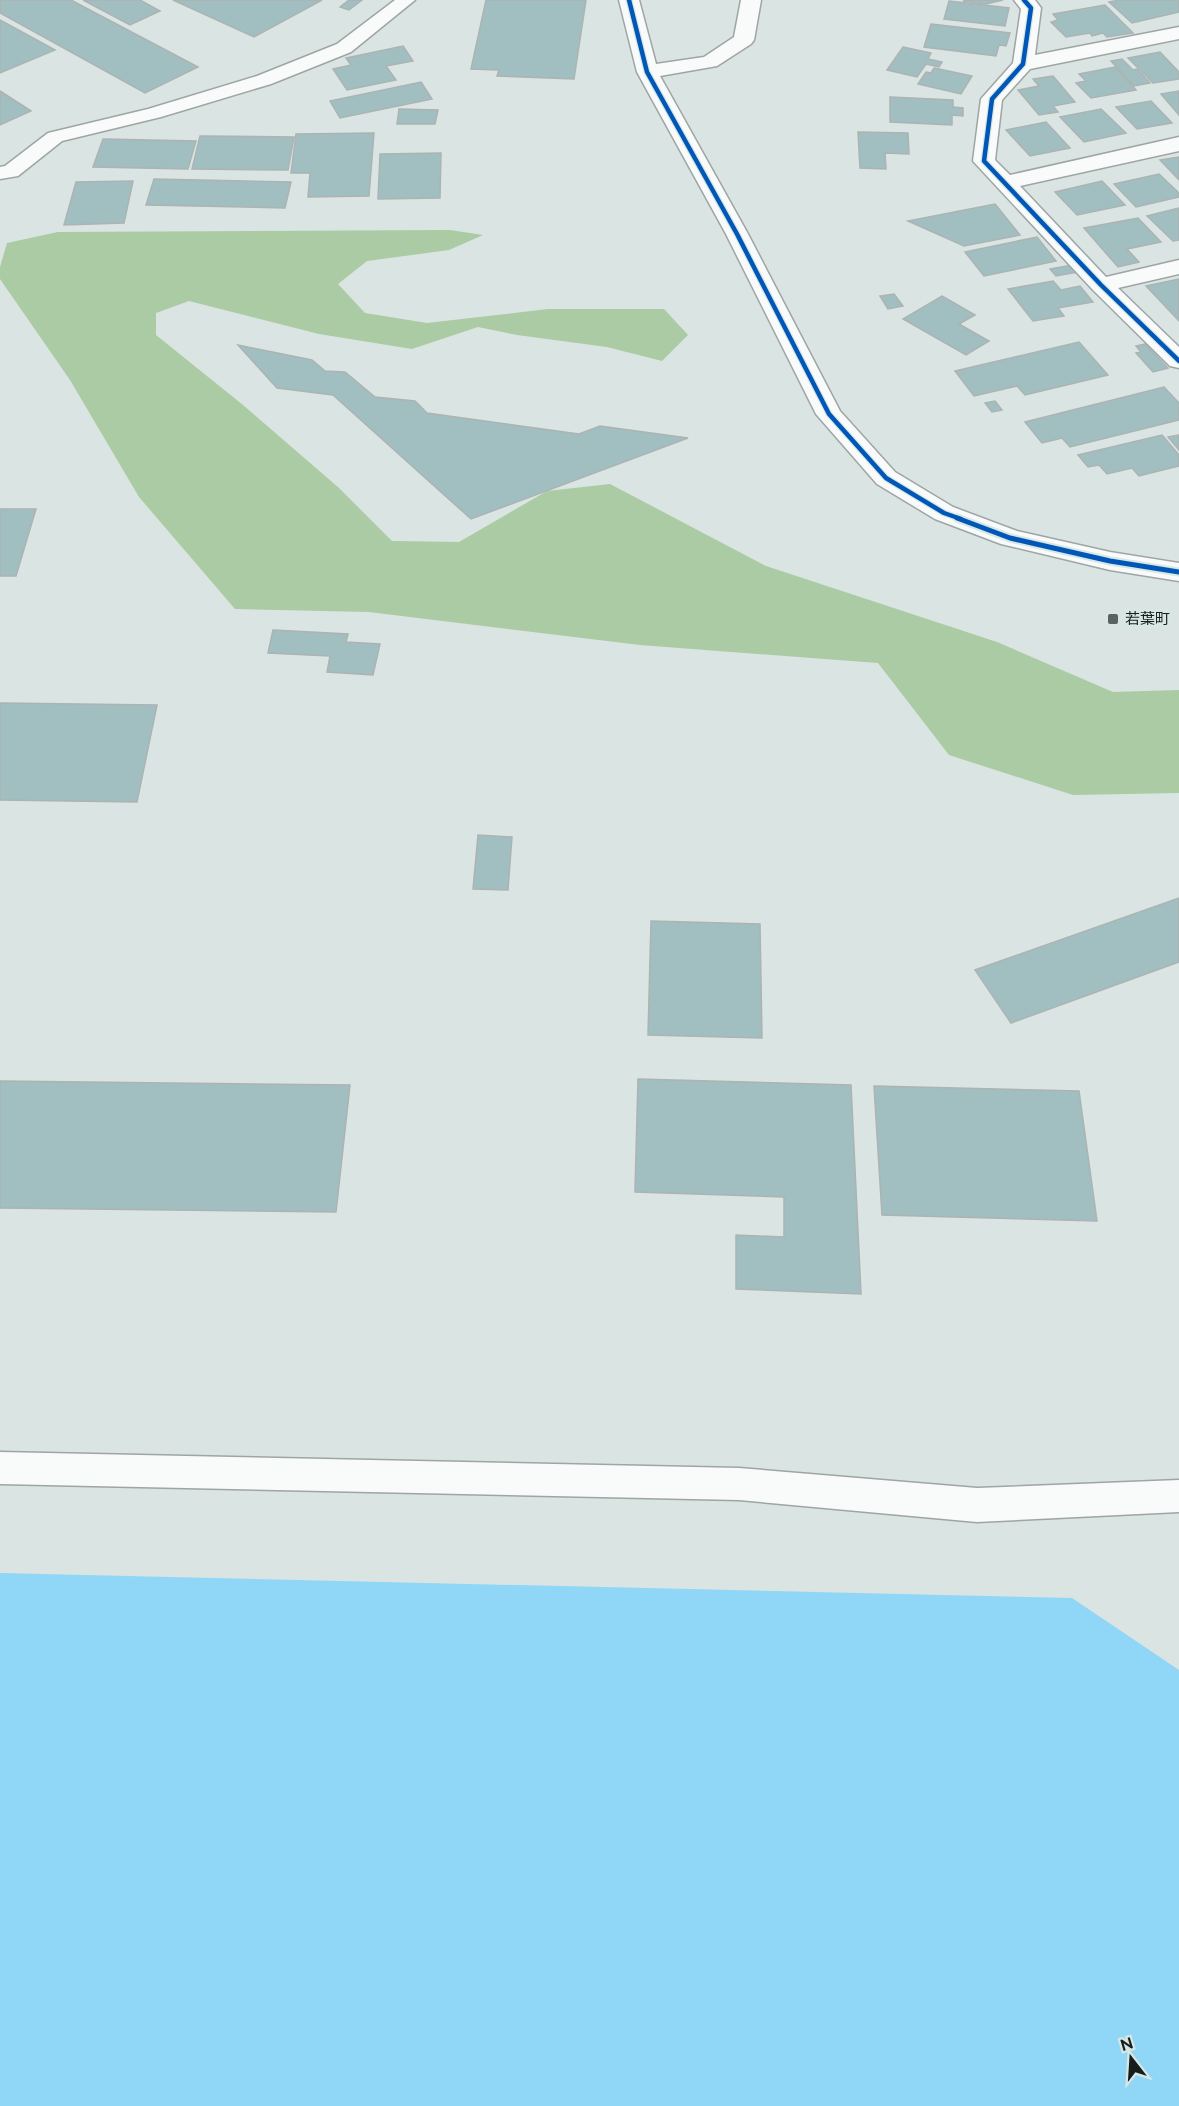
<svg xmlns="http://www.w3.org/2000/svg" width="1179" height="2106" font-family="Raleway,'Noto Sans JP',sans-serif">
<style>
.forest{fill:#aacba3}
.water{fill:#90d6f6}
.building{fill:#a1bfc1;stroke:#acb3b3;stroke-width:1.5}
.lines{fill:none;stroke-linecap:round;stroke-linejoin:round}
.service-casing{stroke:#9ea5a4;stroke-width:3}
.minor-casing{stroke:#9ea5a4;stroke-width:3}
.tertiary-casing{stroke:#9ea5a4;stroke-width:3}
.service{fill:#f9fbfb;fill-rule:evenodd}
.minor{fill:#f9fbfb;fill-rule:evenodd}
.tertiary{fill:#f9fbfb;fill-rule:evenodd}
.cycleway-far1-casing{stroke:#d7e7e4;stroke-width:7}
.cycleway-casing{stroke:#d7e7e4;stroke-width:9}
.cycleway-far1{stroke:#0057b8;stroke-width:4.5}
.cycleway{stroke:#0057b8;stroke-width:5}
.poi-dot{fill:#5b6361;stroke:#d7e7e4;stroke-width:2}
.labels{text-anchor:middle;stroke-width:6;stroke-linejoin:round;paint-order:stroke}
.poi-label{font-size:15px;fill:#171d1c;stroke:#d7e7e4;text-anchor:start}
</style>
<rect width="100%" height="100%" fill="#dae4e2"/>
<polygon class="forest" points="450,230 483,235 449,250 367,261 338,284 365,313 427,323 548,309 664,309 688,335 662,361 607,347 517,335 478,327 412,349 319,334 189,301 156,313 156,335 243,405 339,488 392,541 459,542 547,491 610,484 766,566 997,642 1113,692 1179,690 1179,793 1073,795 949,755 878,663 640,645 369,612 235,609 139,497 70,380 0,279 0,267 7,243 58,232"/>
<polygon class="water" points="0,1573 1072,1598 1179,1670 1179,2106 0,2106"/>
<g class="building">
<polygon points="0,0 71,0 198,67 145,93 0,13"/>
<polygon points="83,0 140,0 160,11 130,25"/>
<polygon points="173,0 322,0 254,37"/>
<polygon points="349,0 362,0 349,10 340,7"/>
<polygon points="486,0 586,0 574,79 497,76 499,70 471,69"/>
<polygon points="968,0 1003,0 986,4 963,1"/>
<polygon points="1120,0 1179,0 1179,12 1132,23 1109,2"/>
<polygon points="949,1 1009,8 1005,26 944,19"/>
<polygon points="1105,5 1133,33 1107,37 1103,33 1092,36 1090,33 1066,37 1051,22 1058,20 1053,14"/>
<polygon points="0,20 55,50 0,73"/>
<polygon points="931,24 1010,33 1006,46 999,45 996,56 924,47"/>
<polygon points="403,46 413,61 386,66 396,80 347,90 333,69 351,65 346,58"/>
<polygon points="903,47 931,53 928,59 942,62 939,67 926,64 917,77 887,70"/>
<polygon points="1160,52 1179,72 1179,79 1153,83 1128,58"/>
<polygon points="1122,59 1133,70 1137,69 1150,83 1134,86 1111,61"/>
<polygon points="1115,67 1136,90 1091,98 1076,83 1086,81 1079,74"/>
<polygon points="934,68 972,76 961,94 918,84 926,72 931,73"/>
<polygon points="1053,76 1075,102 1053,106 1058,112 1039,115 1018,90 1039,86 1033,79"/>
<polygon points="421,82 432,99 340,118 330,101"/>
<polygon points="0,91 31,111 0,125"/>
<polygon points="1179,91 1179,115 1161,94"/>
<polygon points="890,97 953,100 953,107 963,108 963,116 952,115 952,125 890,122"/>
<polygon points="1151,101 1172,123 1137,129 1116,107"/>
<polygon points="399,109 438,110 435,124 397,124"/>
<polygon points="1101,109 1126,133 1084,142 1060,117"/>
<polygon points="1046,122 1070,148 1030,156 1006,130"/>
<polygon points="858,132 908,133 909,154 885,153 886,169 860,168"/>
<polygon points="374,133 369,196 308,197 310,173 291,173 296,134"/>
<polygon points="200,136 294,137 288,170 192,169"/>
<polygon points="103,139 196,141 188,169 93,167"/>
<polygon points="441,153 440,198 378,199 380,154"/>
<polygon points="1179,157 1179,180 1160,160"/>
<polygon points="1159,174 1179,193 1179,197 1136,207 1114,184"/>
<polygon points="154,179 291,182 285,208 146,205"/>
<polygon points="133,181 124,223 64,225 76,182"/>
<polygon points="1102,181 1125,205 1077,215 1055,192"/>
<polygon points="995,204 1020,235 964,246 908,221"/>
<polygon points="1179,208 1179,240 1173,241 1147,216"/>
<polygon points="1138,218 1161,242 1127,249 1139,262 1118,267 1084,228"/>
<polygon points="1037,237 1056,261 984,276 965,252"/>
<polygon points="1072,265 1078,272 1056,276 1050,269"/>
<polygon points="1179,279 1179,321 1146,286"/>
<polygon points="1053,281 1061,290 1080,286 1093,302 1058,308 1064,316 1033,321 1008,289"/>
<polygon points="894,294 903,306 888,309 880,296"/>
<polygon points="942,296 975,315 959,324 989,341 966,355 903,319"/>
<polygon points="1079,342 1108,375 1025,395 1017,386 974,396 955,371"/>
<polygon points="1145,344 1168,368 1153,372 1136,353 1141,352 1136,346"/>
<polygon points="238,345 312,360 325,371 345,372 375,397 415,401 427,413 579,434 600,426 688,438 471,519 333,395 277,388"/>
<polygon points="1164,387 1179,403 1179,420 1070,447 1062,438 1042,443 1025,422"/>
<polygon points="995,401 1002,410 992,412 985,403"/>
<polygon points="1162,435 1179,455 1179,466 1139,476 1132,468 1107,474 1099,465 1088,467 1078,455"/>
<polygon points="1179,435 1179,450 1168,437"/>
<polygon points="0,509 36,509 16,576 0,576"/>
<polygon points="273,630 348,634 346,642 380,644 373,675 327,672 330,656 268,653"/>
<polygon points="0,703 157,705 137,802 0,800"/>
<polygon points="478,835 512,837 508,890 473,889"/>
<polygon points="1179,898 1179,962 1011,1023 975,970"/>
<polygon points="651,921 760,924 762,1038 648,1035"/>
<polygon points="638,1079 851,1085 861,1294 736,1289 736,1235 784,1237 784,1197 635,1192"/>
<polygon points="0,1081 350,1085 336,1212 0,1208"/>
<polygon points="874,1086 1079,1091 1097,1221 882,1215"/>
</g>
<g class="lines">
<g class="service-casing">
<g id="service">
<polygon points="395,0 415,0 351,52 271,84 161,117 62,141 18,176 0,179 0,167 5,166 48,133 148,109 257,76 337,44"/>
<polygon points="0,1452 739,1468 977,1488 1179,1480 1179,1512 977,1522 739,1500 0,1484"/>
</g>
</g>
<g class="minor-casing">
<polygon id="minor" points="1014,0 1035,0 1041,8 1035,55 1179,27 1179,39 1030,69 1002,100 995,160 1010,175 1179,137 1179,151 1020,186 1106,277 1179,260 1179,274 1118,288 1179,347 1179,368 1170,366 1093,290 973,161 981,99 1013,63 1021,9"/>
</g>
<g class="tertiary-casing">
<polygon id="tertiary" points="619,0 639,0 656,64 704,57 734,37 741,0 761,0 754,40 751,44 717,66 660,76 748,234 840,411 895,472 953,507 1017,531 1110,552 1179,563 1179,581 1110,570 1001,544 935,519 877,484 816,414 726,234 637,72"/>
</g>
<use href="#service" class="service"/>
<use href="#minor" class="minor"/>
<use href="#tertiary" class="tertiary"/>
<g class="cycleway-far1-casing">
<g id="cycleway-far1">
<polyline points="629,0 647,72 737,234 829,414 886,478 944,513 961,519"/>
<polyline points="1024,0 1031,8 1023,64 992,99 984,161 1101,285 1179,361"/>
</g>
</g>
<g class="cycleway-casing">
<polyline id="cycleway" points="957,518 1010,538 1110,561 1179,572"/>
</g>
<use href="#cycleway-far1" class="cycleway-far1"/>
<use href="#cycleway" class="cycleway"/>
</g>
<rect class="poi-dot" x="1107" y="613" width="12" height="12" rx="3"/>
<g class="labels">
<g class="poi-label">
<text x="1125" y="624">若葉町</text>
</g>
</g>
<g transform="translate(1131 2058) rotate(343)" stroke="#d7e7e4" stroke-width="4.5" paint-order="stroke">
<path d="M0-4.5L10 22L0 15L-10 22Z" fill="#171d1c"/>
<text y="-9" font-size="16" font-weight="bold" text-anchor="middle" fill="#171d1c">N</text>
</g>
</svg>
